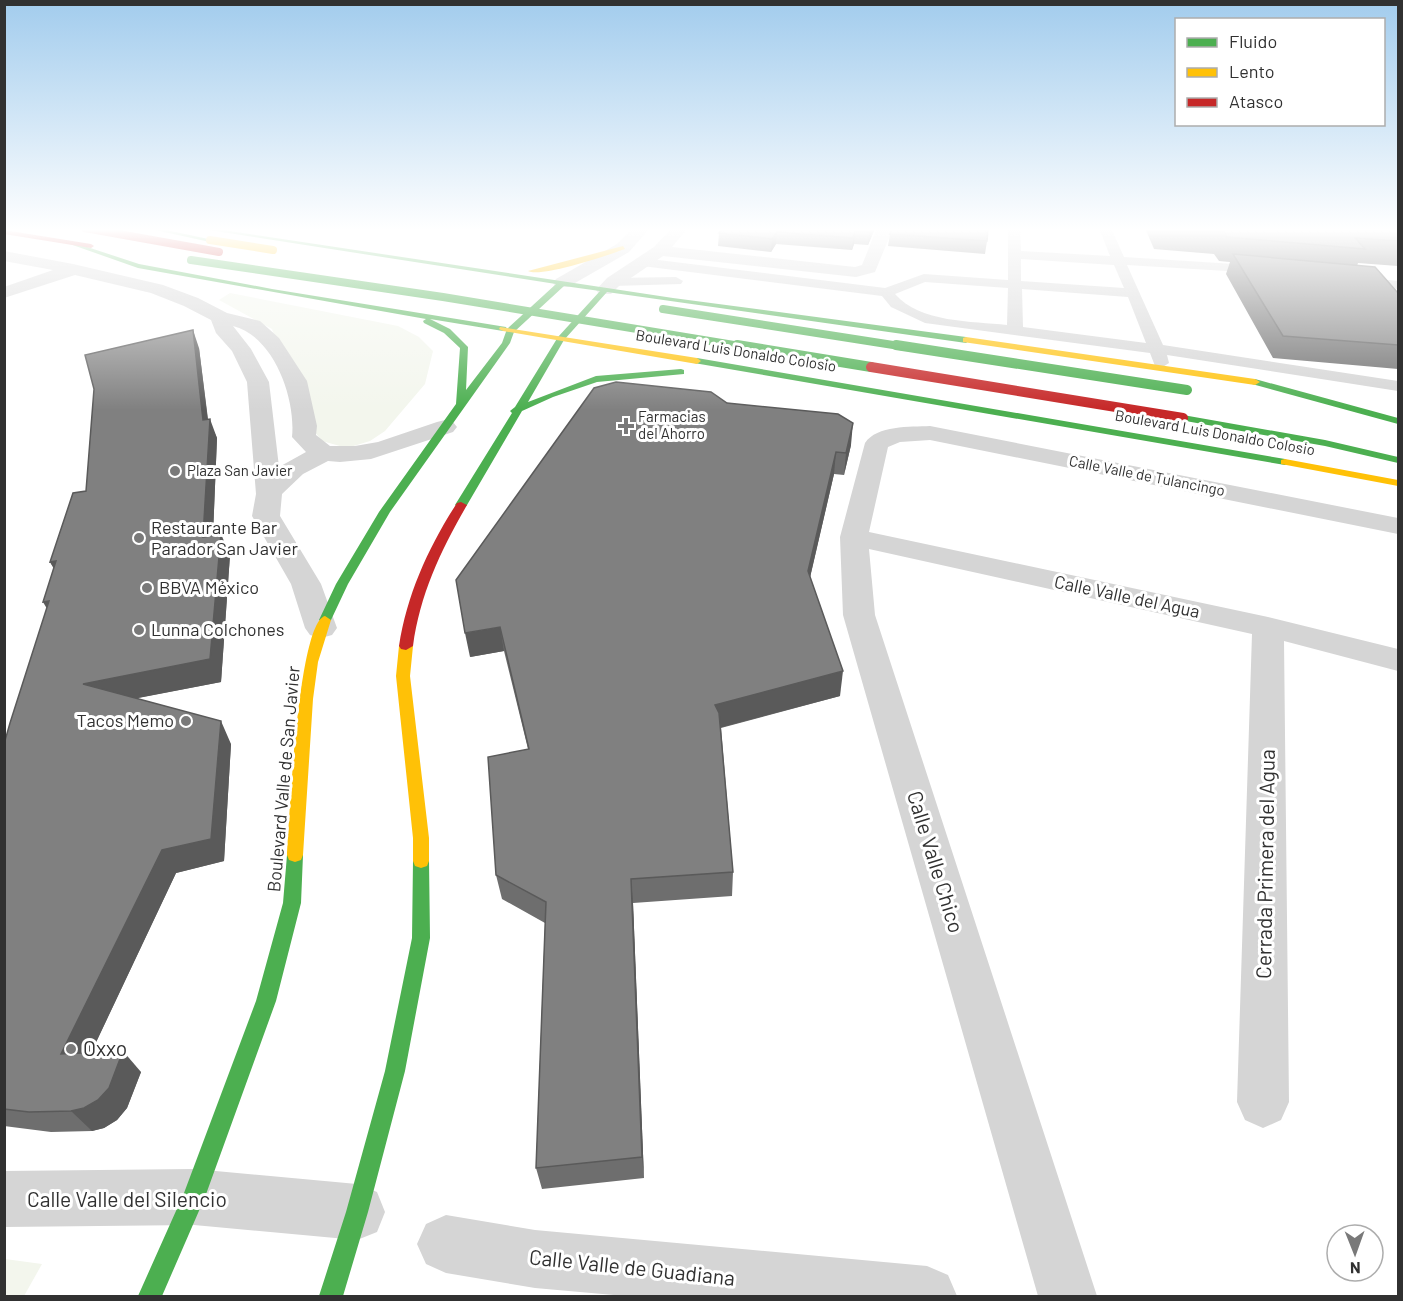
<svg xmlns="http://www.w3.org/2000/svg" width="1403" height="1301" font-family="Barlow,sans-serif">
<style>
.green{fill:#f3f6ed}
.lines{fill:none;stroke-linecap:round;stroke-linejoin:round}
.lane{fill:#d5d5d5;fill-rule:evenodd}
.street{fill:#d5d5d5;fill-rule:evenodd}
.fast{fill:#4caf50;fill-rule:evenodd}
.slow{fill:#ffc107;fill-rule:evenodd}
.jam{fill:#c62828;fill-rule:evenodd}
.fast-bridge-far1{stroke:#4caf50;stroke-width:8}
.fast-bridge{stroke:#4caf50;stroke-width:10}
.slow-bridge{stroke:#ffc107;stroke-width:8}
.jam-bridge-far1{stroke:#c62828;stroke-width:8}
.jam-bridge{stroke:#c62828;stroke-width:10}
.wall{fill:#6e6e6e}
.shaded-wall{fill:#5a5a5a}
.building{fill:#808080;stroke:#5a5a5a;stroke-width:1.5}
.poi-dot{fill:#797979;stroke:#fff;stroke-width:2}
.labels{text-anchor:middle;stroke-width:6;stroke-linejoin:round;paint-order:stroke}
.far-street-label{font-size:15px;fill:#313131;stroke:#fff}
.far-poi-label{font-size:15px;fill:#313131;stroke:#fff;text-anchor:start}
.poi-label{font-size:18px;fill:#313131;stroke:#fff;text-anchor:start}
.street-label{font-size:18px;fill:#313131;stroke:#fff}
.near-street-label{font-size:21px;fill:#313131;stroke:#fff}
.near-poi-label{font-size:21px;fill:#313131;stroke:#fff;text-anchor:start}
</style>
<rect width="100%" height="100%" fill="#fff"/>
<g class="green">
<polygon points="230,293 398,326 419,337 433,351 425,384 385,431 370,441 347,448 322,441 303,417 272,329 219,300"/>
<polygon points="5,1259 42,1264 24,1296 5,1296"/>
</g>
<g class="lines">
<g class="lane">
<path d="M 1008,228 L 1020,228 L 1021,251 L 1110,256 L 1099,228 L 1111,228 L 1124,257 L 1266,266 L 1268,269 L 1261,273 L 1127,265 L 1163,345 L 1398,381 L 1398,391 L 1167,355 L 1169,363 L 1161,368 L 1155,366 L 1150,353 L 925,323 L 891,307 L 882,296 L 642,266 L 635,262 L 642,258 L 885,288 L 924,274 L 1008,280 ZM 1021,259 L 1114,265 L 1124,288 L 1021,281 ZM 925,282 L 1008,288 L 1007,325 C 972,321 920,323 895,294 ZM 1022,289 L 1128,297 L 1146,343 L 1023,327 Z"/>
<polygon points="676,277 683,281 681,284 613,286 606,282 613,278"/>
<polygon points="1357,277 1398,281 1398,289 1352,284 1350,281 1352,278"/>
</g>
<g class="street">
<polygon points="633,228 650,228 629,252 568,287 556,287 553,283 556,279 617,244"/>
<polygon points="672,228 688,228 672,247 855,267 862,265 877,228 893,228 875,272 856,277 663,256 619,286 611,294 599,294 596,290 607,278 654,247"/>
<path d="M 4,251 L 73,264 L 163,285 L 198,298 L 227,313 L 260,321 L 279,338 L 307,381 L 317,426 L 316,435 L 330,446 L 355,446 L 378,442 L 437,422 L 445,420 L 453,422 L 457,427 L 453,432 L 371,459 L 340,462 L 328,461 L 303,474 L 282,494 L 280,516 L 321,584 L 337,628 L 332,635 L 321,638 L 310,635 L 305,628 L 291,584 L 252,516 L 256,494 L 247,382 L 232,351 L 216,333 L 211,320 L 184,306 L 151,293 L 75,275 L 4,298 L 4,287 L 53,270 L 4,261 ZM 233,326 C 274,336 296,399 292,437 L 306,452 L 279,467 L 269,382 L 251,349 Z"/>
<path d="M 930,426 L 1398,518 L 1398,534 L 930,440 L 900,442 L 888,447 L 869,532 L 1268,617 L 1398,649 L 1398,671 L 1284,641 L 1289,1102 L 1281,1120 L 1263,1128 L 1245,1120 L 1237,1102 L 1252,634 L 869,549 L 875,615 L 1097,1296 L 1038,1296 L 843,615 L 840,537 L 865,443 C 877,425 910,427 930,426 Z"/>
<polygon points="194,1169 357,1184 377,1192 385,1212 377,1232 357,1240 194,1225 4,1227 4,1171"/>
<polygon points="446,1215 535,1230 927,1266 948,1275 957,1296 625,1296 535,1288 446,1273 426,1264 417,1244 426,1224"/>
</g>
<g class="fast">
<polygon points="146,228 157,228 213,240 210,242"/>
<polygon points="196,228 210,228 673,298 966,337 970,340 966,343 607,292 564,340 528,402 596,376 681,369 684,370 684,374 597,382 553,397 522,411 467,505 465,507 457,507 455,505 512,413 510,411 515,407 558,337 600,291 564,286 514,332 510,343 390,512 348,584 331,620 325,624 319,620 336,584 379,512 456,404 460,348 444,333 424,323 423,321 426,319 138,268 67,243 72,242 139,264 272,289 506,327 507,329 503,331 430,319 450,329 468,347 466,390 502,343 507,329 556,284"/>
<polygon points="697,358 1285,459 1290,462 1285,465 694,363 693,361"/>
<polygon points="1255,379 1398,418 1398,424 1252,384 1250,382"/>
<polygon points="1183,415 1325,440 1398,457 1398,463 1325,446 1180,420 1180,416"/>
<polygon points="295,848 301,850 303,855 301,903 276,1001 205,1197 162,1296 138,1296 184,1193 256,1001 283,903 287,855 289,850"/>
<polygon points="421,854 427,856 429,861 430,938 405,1071 368,1212 343,1296 319,1296 346,1212 385,1071 412,938 413,861 415,856"/>
</g>
<g class="slow">
<path d="M 623,246 L 625,249 C 608,255 541,278 528,271 Z"/>
<polygon points="500,327 697,358 701,361 697,364 503,331 499,329"/>
<polygon points="966,337 1255,379 1260,382 1255,385 963,342 963,338"/>
<polygon points="1285,459 1398,480 1398,486 1281,464 1281,460"/>
<path d="M 325,616 L 331,620 L 318,662 L 313,699 L 303,855 L 301,860 L 295,862 L 289,860 L 287,855 C 289,822 298,623 325,616 Z"/>
<polygon points="406,642 413,646 410,676 429,838 429,861 427,866 421,868 415,866 413,861 413,838 396,676 399,646"/>
</g>
<g class="jam">
<polygon points="4,230 91,244 94,246 91,248 4,234"/>
<path d="M 461,502 L 467,505 C 441,550 420,594 413,646 L 406,650 L 401,649 L 399,646 C 407,594 429,546 457,503 Z"/>
</g>
<g class="fast-bridge-far1">
<polyline points="191,260 443,297 746,347"/>
<polyline points="663,309 906,347"/>
</g>
<g class="fast-bridge">
<polyline points="737,345 871,367"/>
<polyline points="896,345 1187,390"/>
</g>
<polyline class="slow-bridge" points="210,240 273,250"/>
<polyline class="jam-bridge-far1" points="85,228 219,252"/>
<polyline class="jam-bridge" points="871,367 1183,418"/>
</g>
<g class="wall">
<polygon points="875,228 868,245 854,244 852,250 776,244 771,252 718,246 719,233"/>
<polygon points="1145,228 1398,228 1398,266 1358,263 1357,266 1398,293 1398,369 1273,358 1226,274 1230,262 1219,261 1214,254 1154,249"/>
<polygon points="890,234 987,241 985,254 888,246"/>
<polygon points="199,348 208,419 217,438 213,535 230,555 221,682 137,698 231,744 224,861 176,873 91,1053 141,1072 127,1108 117,1120 104,1128 92,1131 51,1132 4,1126 4,744 47,609 54,568 50,562 86,491"/>
<polygon points="727,403 851,445 844,475 834,474 810,577 840,696 721,728 733,872 732,896 633,903 644,1178 542,1189 536,1168 545,923 502,899 496,875 528,749 504,651 470,657"/>
</g>
<g class="shaded-wall">
<polygon points="871,228 875,228 868,245 869,232"/>
<polygon points="855,231 854,244 852,250 853,238"/>
<polygon points="777,232 776,244 771,252 772,239"/>
<polygon points="193,330 199,348 209,430 210,419 217,438 212,558 203,537 203,420"/>
<polygon points="853,423 851,445 844,475 846,453"/>
<polygon points="836,452 834,474 806,595 808,571"/>
<polygon points="221,534 230,555 221,682 97,706 83,684"/>
<polygon points="56,561 62,583 50,562"/>
<polygon points="49,601 56,624 43,602"/>
<polygon points="500,627 504,651 470,657 465,633"/>
<polygon points="843,671 840,696 715,729 715,705"/>
<polygon points="221,721 231,744 224,861 176,873 81,1074 61,1054"/>
<polygon points="631,879 633,903 644,1178 642,1157"/>
<polygon points="123,1051 141,1072 127,1108 117,1120 104,1128 92,1131 71,1111"/>
</g>
<g class="building">
<polygon points="723,228 871,228 869,232 855,231 853,238 777,232 772,239 719,233"/>
<polygon points="892,228 988,228 987,241 890,234"/>
<polygon points="1197,228 1398,228 1398,241 1355,238 1365,249 1227,237 1223,229"/>
<polygon points="1233,254 1375,267 1398,293 1398,345 1283,336"/>
<polygon points="193,330 203,420 210,419 203,537 221,534 210,659 83,684 221,721 211,839 162,850 61,1054 123,1051 109,1088 98,1100 84,1108 71,1111 29,1112 4,1109 4,744 10,723 49,601 43,602 56,561 50,562 73,493 86,491 94,389 85,355"/>
<polygon points="616,382 711,392 727,403 838,414 853,423 846,453 836,452 808,571 843,671 715,705 719,713 733,872 631,879 642,1157 536,1168 546,902 496,875 488,757 529,749 500,627 465,633 456,580 594,388"/>
</g>
<linearGradient id="sky" x2="0" y2="1"><stop stop-color="#a2cced"/><stop offset="0.56" stop-color="#fff"/><stop offset="1" stop-color="#fff" stop-opacity="0"/></linearGradient>
<rect width="1403" height="410" fill="url(#sky)"/>
<g class="poi-dot">
<path d="M623 417h6v6h6v6h-6v6h-6v-6h-6v-6h6z"/>
<circle cx="175" cy="471" r="6"/>
<circle cx="139" cy="538" r="6"/>
<circle cx="147" cy="588" r="6"/>
<circle cx="139" cy="630" r="6"/>
<circle cx="186" cy="721" r="6"/>
<circle cx="71" cy="1049" r="6"/>
</g>
<g class="labels">
<g class="far-street-label">
<text transform="translate(736 351) rotate(9)" y="5">Boulevard Luis Donaldo Colosio</text>
<text transform="translate(1215 433) rotate(10)" y="5">Boulevard Luis Donaldo Colosio</text>
<text transform="translate(1147 476) rotate(11)" y="5">Calle Valle de Tulancingo</text>
</g>
<g class="far-poi-label">
<text x="638" y="422">Farmacias<tspan x="638" dy="17">del Ahorro</tspan></text>
<text x="187" y="476">Plaza San Javier</text>
</g>
<g class="poi-label">
<text x="151" y="534">Restaurante Bar<tspan x="151" dy="21">Parador San Javier</tspan></text>
<text x="159" y="594">BBVA México</text>
<text x="151" y="636">Lunna Colchones</text>
<text x="174" y="727" text-anchor="end">Tacos Memo</text>
</g>
<g class="street-label">
<text transform="translate(1127 597) rotate(12)" y="6">Calle Valle del Agua</text>
<text transform="translate(284 779) rotate(-85)" y="6">Boulevard Valle de San Javier</text>
</g>
<g class="near-street-label">
<text transform="translate(935 862) rotate(73)" y="7">Calle Valle Chico</text>
<text transform="translate(1266 864) rotate(-89)" y="7">Cerrada Primera del Agua</text>
<text x="127" y="1207">Calle Valle del Silencio</text>
<text transform="translate(632 1268) rotate(6)" y="7">Calle Valle de Guadiana</text>
</g>
<g class="near-poi-label">
<text x="83" y="1056">Oxxo</text>
</g>
</g>
<rect width="1403" height="1301" fill="none" stroke="#313131" stroke-width="12"/>
<rect x="1175" y="18" width="210" height="108" fill="#ffffff" stroke="#adadad" stroke-width="1.5"/>
<rect x="1187" y="38" width="30" height="9" fill="#4caf50" stroke="#adadad" stroke-width="1.5"/>
<text x="1229" y="48" font-size="18" fill="#313131">Fluido</text>
<rect x="1187" y="68" width="30" height="9" fill="#ffc107" stroke="#adadad" stroke-width="1.5"/>
<text x="1229" y="78" font-size="18" fill="#313131">Lento</text>
<rect x="1187" y="98" width="30" height="9" fill="#c62828" stroke="#adadad" stroke-width="1.5"/>
<text x="1229" y="108" font-size="18" fill="#313131">Atasco</text>
<g transform="translate(1355 1253) rotate(179)"><circle r="28" fill="#ffffff" stroke="#adadad" stroke-width="1.5"/>
<path d="M0-4.5L10 22L0 15L-10 22Z" fill="#797979"/>
<text y="-9" font-size="16" font-weight="bold" text-anchor="middle" fill="#313131">N</text>
</g>
</svg>
